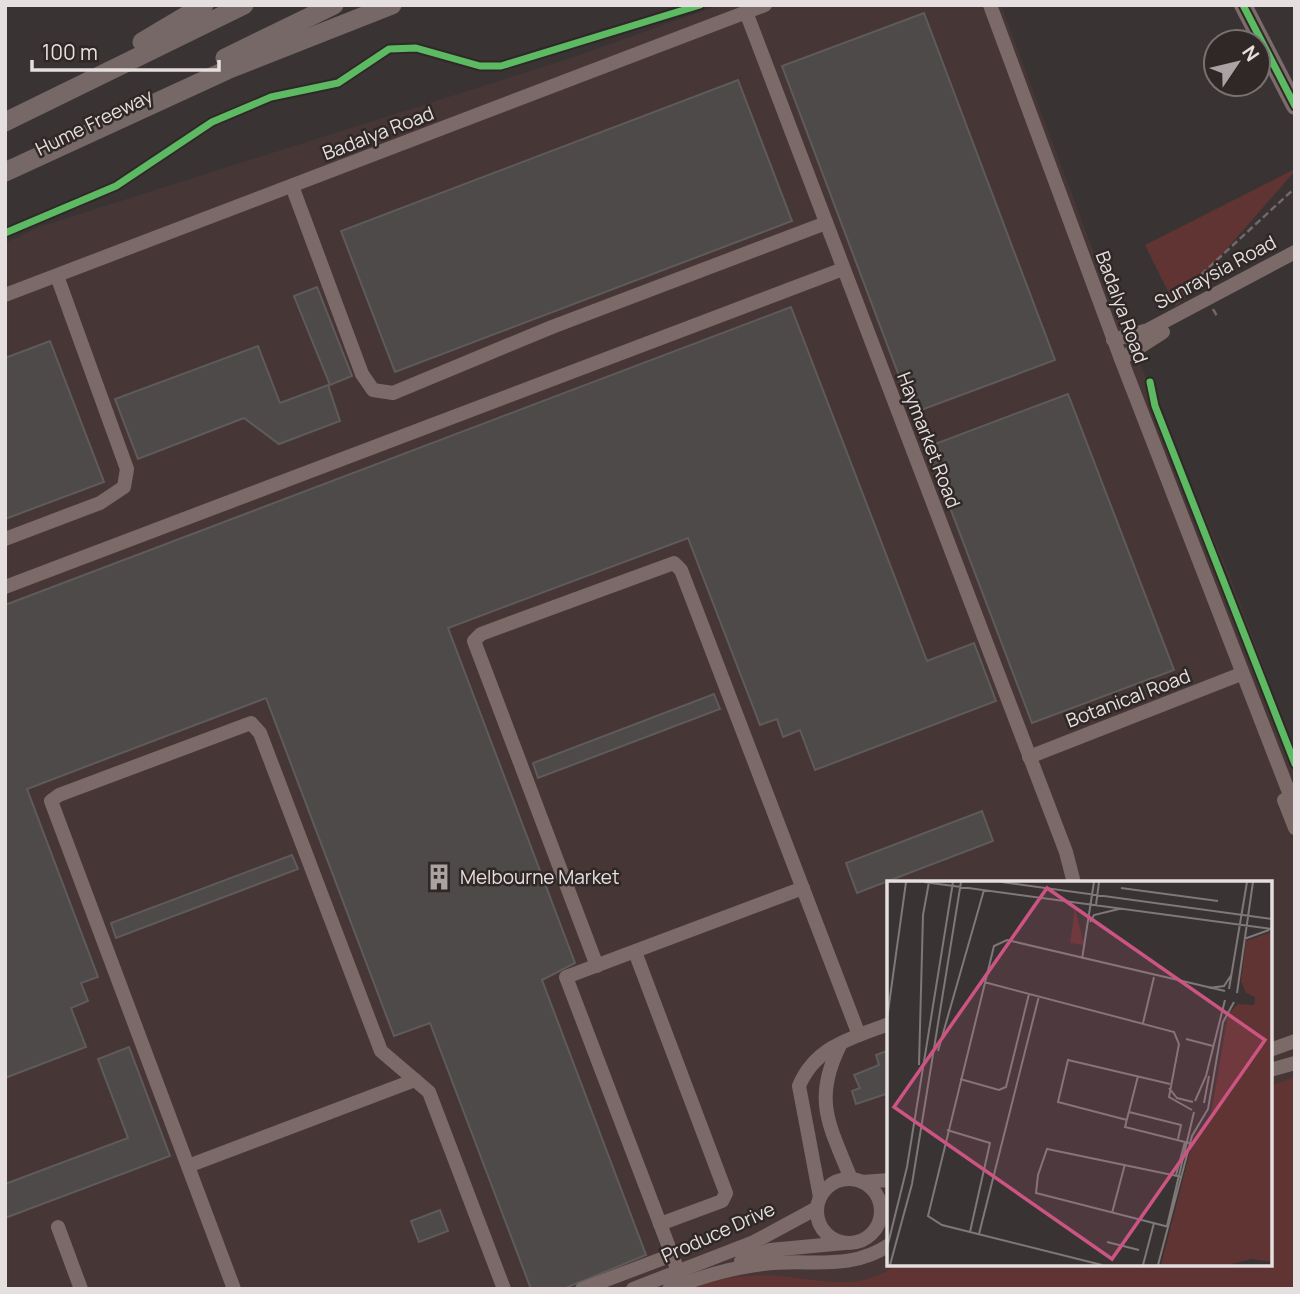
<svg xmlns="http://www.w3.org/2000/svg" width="1300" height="1294" font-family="Manrope,sans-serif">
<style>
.built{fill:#463736}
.green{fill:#603432}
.building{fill:#4e4a49;stroke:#5f5b5b;stroke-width:2}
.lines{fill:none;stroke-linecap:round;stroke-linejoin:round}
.path{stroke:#746867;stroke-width:2.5;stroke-dasharray:7 3.5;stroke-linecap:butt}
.minor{stroke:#7c6a69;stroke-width:14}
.major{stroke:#7c6b6a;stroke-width:18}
.highway{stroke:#756866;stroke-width:19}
.cycleway-casing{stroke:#302827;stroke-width:11}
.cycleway{stroke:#5cba63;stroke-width:7}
.labels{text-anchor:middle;stroke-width:5;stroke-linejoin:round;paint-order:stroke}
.street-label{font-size:19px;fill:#e5dfdf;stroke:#302827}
.poi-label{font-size:19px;fill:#e5dfdf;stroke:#302827;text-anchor:start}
.inset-road{fill:none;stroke:#7e7878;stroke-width:2}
.view{fill:#cc5483;fill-opacity:0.15;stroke:#cc5483;stroke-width:3.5}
.inset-edge{fill:none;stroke:#e5dfdf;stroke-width:3.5}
</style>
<rect width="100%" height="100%" fill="#393433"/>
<polygon class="built" points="720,5 1001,5 1099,266 1229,574 1295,751 1295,1217 1270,1230 1270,883 889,883 889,1264 1209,1264 1165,1289 5,1289 5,243 39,227 568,59"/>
<g class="green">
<polygon points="1295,169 1295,171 1176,307 1145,245"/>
<path d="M 1295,1077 L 1295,1289 L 688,1289 C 716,1278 749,1274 779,1276 C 825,1279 856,1294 898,1264 L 1270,1264 L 1270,1086 Z"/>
</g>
<g class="building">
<polygon points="924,13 1055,360 913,413 782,66"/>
<polygon points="738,80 792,221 395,372 341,231"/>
<polygon points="317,287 352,376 330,385 294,296"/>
<polygon points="791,307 927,661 974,643 996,701 815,770 800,730 783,737 777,719 760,725 688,538 448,628 575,963 542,980 646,1255 563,1289 531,1289 430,1023 394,1036 266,698 27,789 98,977 81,983 88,1001 71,1008 86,1047 5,1078 5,605"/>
<polygon points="50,341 104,482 5,519 5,358"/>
<polygon points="258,346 280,403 328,385 340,421 279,444 244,418 138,459 115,399"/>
<polygon points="1068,394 1174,670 1032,723 927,447"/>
<polygon points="714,694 720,709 538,778 533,763"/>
<polygon points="982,811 993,841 857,893 846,863"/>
<polygon points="292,855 298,869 116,938 111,923"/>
<polygon points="129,1047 170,1156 5,1218 5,1184 128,1138 98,1059"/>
<polygon points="889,1050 889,1093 856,1104 852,1091 860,1088 854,1075 879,1065 876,1055"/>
<polygon points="440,1210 448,1231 419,1242 411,1221"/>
</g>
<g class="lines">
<g class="path">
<polyline points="1210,281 1215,275 1193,282 1295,188"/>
<polyline points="1213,309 1218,318"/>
</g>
<g class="minor">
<polyline points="990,5 1121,359 1295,808"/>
<polyline points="746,12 1066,852 1074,883"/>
<polyline points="292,186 362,374 373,390 393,393 552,327 826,223"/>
<polyline points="5,295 765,5"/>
<polyline points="1113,340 1148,330 1295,252"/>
<polyline points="1121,359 1163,332"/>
<polyline points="5,539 100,503 124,487 127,469 57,276"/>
<polyline points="5,587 843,269"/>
<polyline points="1029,757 1241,674"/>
<polyline points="1284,800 1295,828"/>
<polyline points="635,952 726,1193 722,1201 660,1224"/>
<polyline points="597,966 474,641 481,634 674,563 681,570 859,1035"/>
<path d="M 840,1045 C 812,1101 830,1126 851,1179"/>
<polyline points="1270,1050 1295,1041"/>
<polyline points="1270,1070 1295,1063"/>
<polyline points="188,1166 415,1080"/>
<circle cx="849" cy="1211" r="32"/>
<polyline points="862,1182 889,1180"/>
<path d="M 820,1197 L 799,1086 C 815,1047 851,1038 889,1024"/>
<polyline points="58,1227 81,1289"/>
<polyline points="741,1261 770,1250 845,1243"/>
<polyline points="683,1284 566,977 803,888"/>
<polyline points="234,1289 51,801 59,795 251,723 260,733 381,1051 429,1092 504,1289"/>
<polyline points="582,1289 672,1255"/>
<polyline points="633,1289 754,1242 817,1208"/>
<path d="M 669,1289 C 700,1277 729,1268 763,1264 C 807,1258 849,1272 889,1245"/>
</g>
<polyline class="major" points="1243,5 1295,106"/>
<g class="highway">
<polyline points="142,42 204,5"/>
<polyline points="225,58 334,5"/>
<polyline points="5,122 244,5"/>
<polyline points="5,172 227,70 392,5"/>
</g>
<g class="cycleway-casing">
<g id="cycleway">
<polyline points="1243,5 1295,106"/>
<polyline points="5,233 116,186 212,122 271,97 338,83 389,49 416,48 480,66 501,66 700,5"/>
<polyline points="1150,382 1155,406 1295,764"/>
</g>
</g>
<use href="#cycleway" class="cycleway"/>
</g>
<defs>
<g id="building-bare" transform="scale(2.1)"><path d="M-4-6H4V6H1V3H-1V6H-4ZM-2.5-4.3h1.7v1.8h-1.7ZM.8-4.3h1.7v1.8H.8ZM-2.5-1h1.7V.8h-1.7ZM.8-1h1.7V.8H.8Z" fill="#a9a3a3" stroke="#302827" stroke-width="2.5" paint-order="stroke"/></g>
</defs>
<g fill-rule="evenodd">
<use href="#building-bare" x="439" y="877"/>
</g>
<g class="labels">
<g class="street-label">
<text transform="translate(94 122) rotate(-26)" y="7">Hume Freeway</text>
<text transform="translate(378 133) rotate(-21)" y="7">Badalya Road</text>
<text transform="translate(1215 272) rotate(-28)" y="7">Sunraysia Road</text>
<text transform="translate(1122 307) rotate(70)" y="7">Badalya Road</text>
<text transform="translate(929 440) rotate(69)" y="7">Haymarket Road</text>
<text transform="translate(1128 698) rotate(-21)" y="7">Botanical Road</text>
<text transform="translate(718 1232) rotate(-24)" y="7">Produce Drive</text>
</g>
<g class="poi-label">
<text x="460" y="884">Melbourne Market</text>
</g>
</g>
<g transform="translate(887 881)">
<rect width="385" height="385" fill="#393433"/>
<path d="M 188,27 L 197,64 L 183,62 ZM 385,51 L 385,381 L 364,378 L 341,384 L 274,384 L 306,259 L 324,233 L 341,133 L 351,123 L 367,124 L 368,116 L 359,112 L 354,100 L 359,60 Z" fill="#603432"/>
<path class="inset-road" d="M 37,1 L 385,48M 115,1 L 385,38M 234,7 L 331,20M 209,24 L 212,1M 203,41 L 207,34 L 232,28M 357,58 L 382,49M 195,78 L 207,1M 97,101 L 287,151 L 292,163 L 282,216 L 305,229M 322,107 L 337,105 L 345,93M 342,108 L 360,1M 350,112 L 366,1M 0,138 L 19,1M 256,142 L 267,96M 299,158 L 326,165M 51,170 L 97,9M 32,184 L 36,34 L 42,1M 251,195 L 238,246 L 302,262M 73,198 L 112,209 L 119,206 L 142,113M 282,207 L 290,217 L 306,221M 308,220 L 319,195 L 338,119M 317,222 L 322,195M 242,231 L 294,244 L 291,258M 240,239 L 171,221 L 181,179 L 283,203M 60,249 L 103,262 L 83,351M 289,294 L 298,261M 225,332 L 238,283M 280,345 L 307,231M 282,346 L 149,312 L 151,294 L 160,268 L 295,296M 92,353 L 152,115M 220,361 L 252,369M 0,367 L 20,286 L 66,1M 3,384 L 25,303 L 74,1M 215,384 L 55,344 L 41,335 L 107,65 L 120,59 L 338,110M 256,384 L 267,342M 271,384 L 305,255 L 321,228 L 336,141 L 347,121"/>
<path class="view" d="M 160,7 L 378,159 L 225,378 L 7,226 Z"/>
<rect width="385" height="385" class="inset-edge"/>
</g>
<rect width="1300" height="1294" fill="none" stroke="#e5dfdf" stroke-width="14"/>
<g transform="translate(1237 63) rotate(55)"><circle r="33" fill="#302827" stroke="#787171" stroke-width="2"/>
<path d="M0-5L12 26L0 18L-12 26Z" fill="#a9a3a3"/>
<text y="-10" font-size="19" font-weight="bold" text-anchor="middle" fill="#e5dfdf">N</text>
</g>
<path d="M32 60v10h187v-10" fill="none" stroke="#e5dfdf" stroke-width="3.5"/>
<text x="42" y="60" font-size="21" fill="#e5dfdf" stroke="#302827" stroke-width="5" paint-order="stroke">100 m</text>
</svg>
